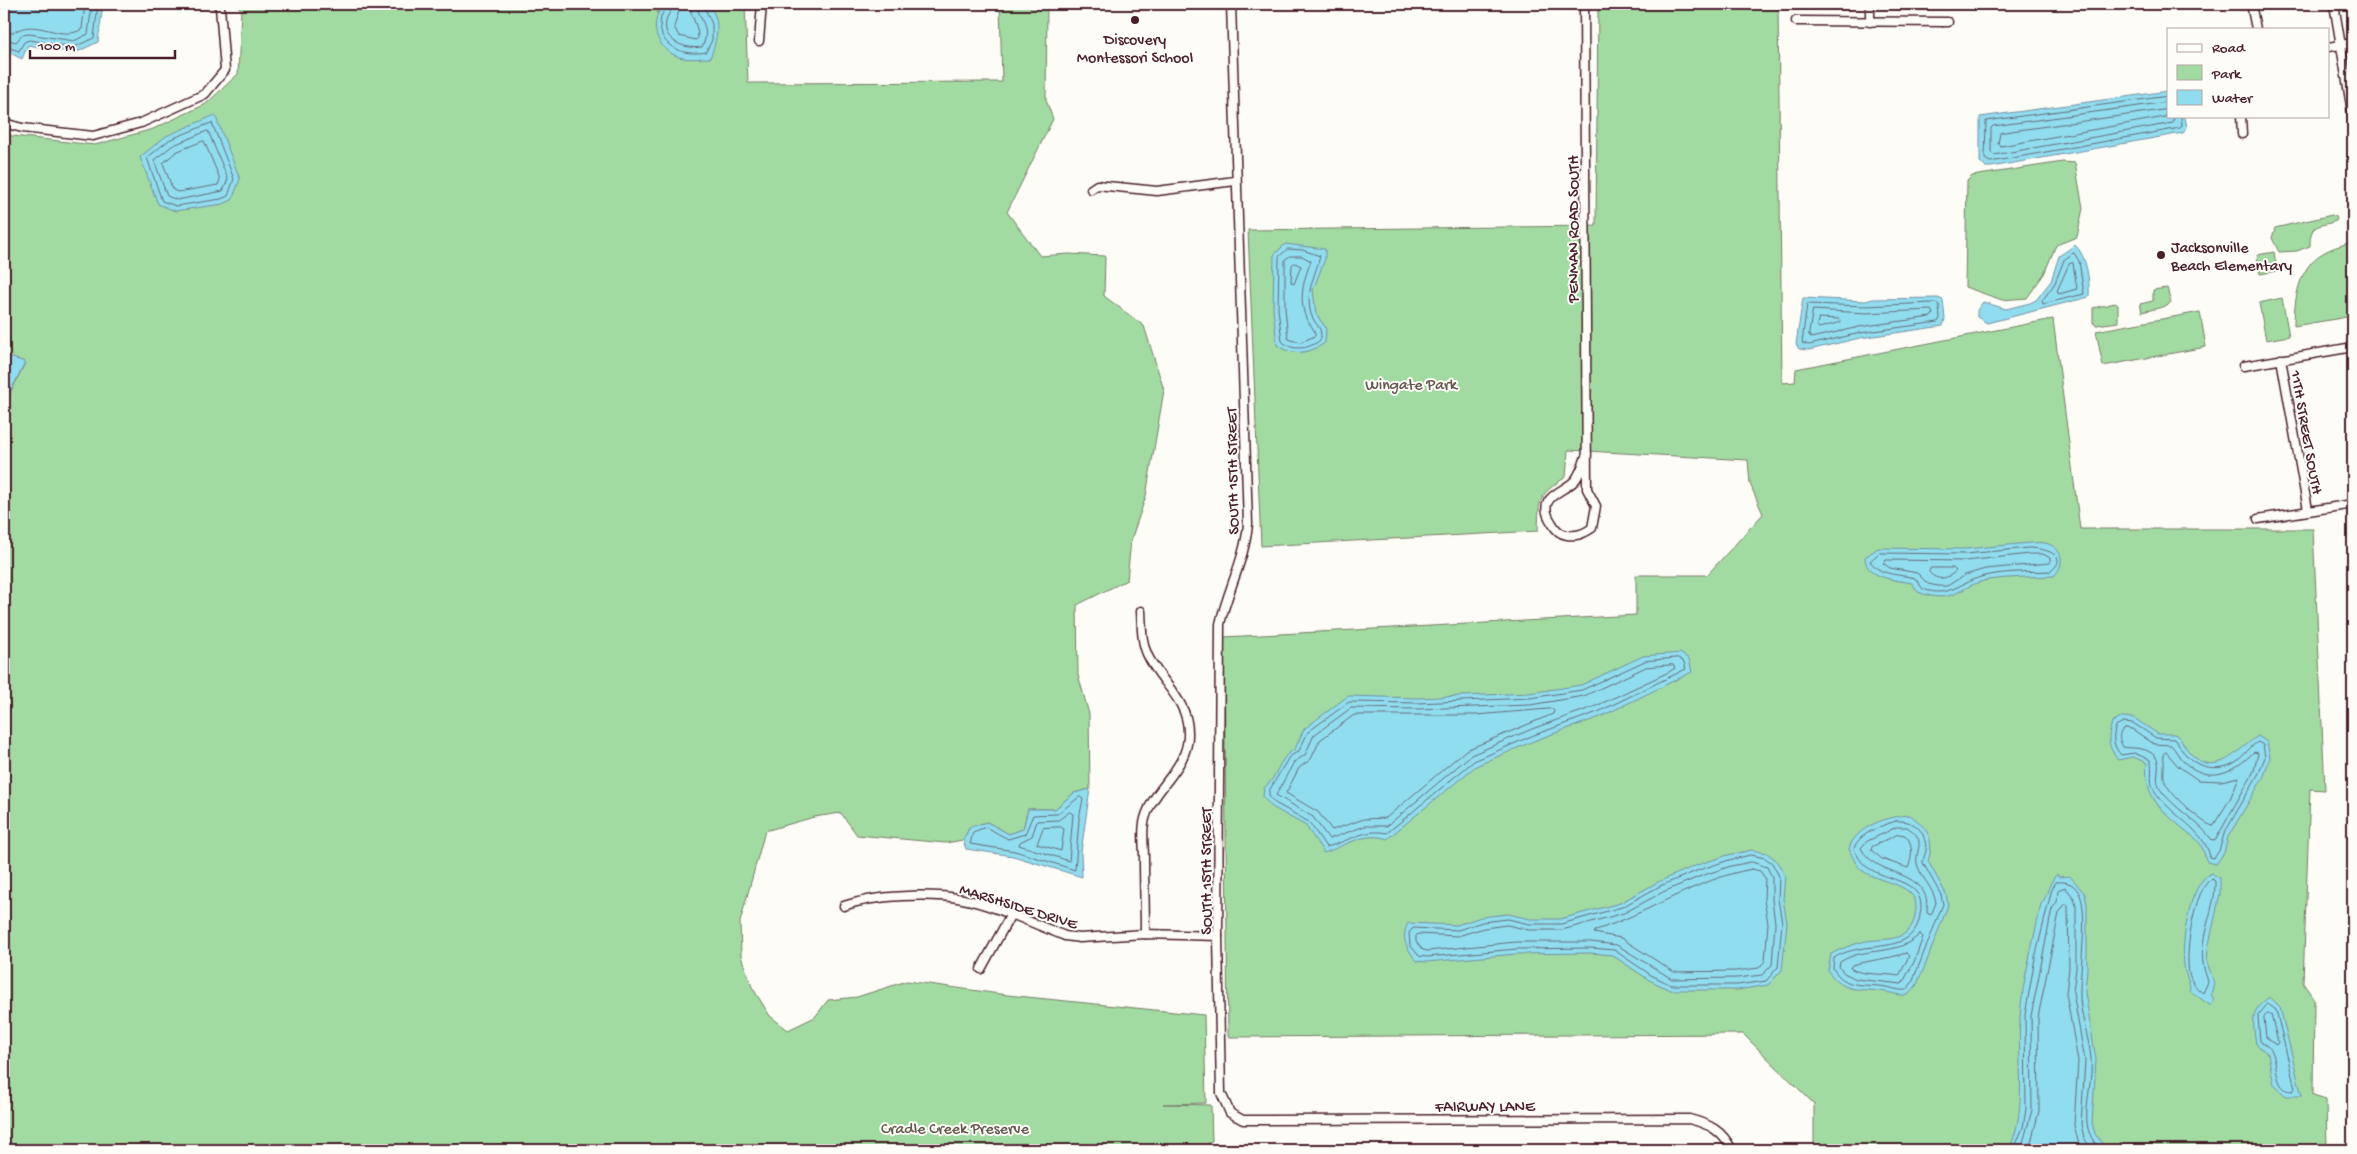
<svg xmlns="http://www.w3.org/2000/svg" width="2357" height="1154" font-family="'Gochi Hand',sans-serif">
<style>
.green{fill:#a2dba1;stroke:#767d66}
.water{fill:#90ddef;stroke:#7491a1}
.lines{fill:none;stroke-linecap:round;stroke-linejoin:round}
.shore{stroke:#666b79;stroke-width:1}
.minor-casing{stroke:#4a1f2b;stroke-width:11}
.minor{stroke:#fdfcf7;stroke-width:8}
.poi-dot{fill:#4a1f2b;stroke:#fdfcf7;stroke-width:2}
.labels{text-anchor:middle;stroke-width:4;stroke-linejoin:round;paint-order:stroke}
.poi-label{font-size:16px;fill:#4a1f2b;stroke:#fdfcf7}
.street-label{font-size:16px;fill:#4a1f2b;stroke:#fdfcf7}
.park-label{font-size:16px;fill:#64574e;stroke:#fdfcf7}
</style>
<rect width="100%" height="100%" fill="#fdfcf7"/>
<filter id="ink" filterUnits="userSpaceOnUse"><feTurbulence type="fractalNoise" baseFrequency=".02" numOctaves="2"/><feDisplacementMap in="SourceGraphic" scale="10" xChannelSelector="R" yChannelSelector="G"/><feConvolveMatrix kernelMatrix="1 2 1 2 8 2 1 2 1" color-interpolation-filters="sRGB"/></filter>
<g filter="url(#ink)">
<g class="green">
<polygon points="237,4 664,4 656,13 711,8 706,4 745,4 748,83 1002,82 1000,4 1047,4 1046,100 1053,119 1007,212 1040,256 1069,254 1105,256 1104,296 1144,326 1164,390 1146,496 1131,540 1127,580 1077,605 1078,675 1089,714 1090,789 1074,793 1055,809 1028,809 1023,829 1009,834 987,822 970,827 963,840 946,843 857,835 841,813 814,817 765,831 740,922 741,956 752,987 770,1016 788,1030 815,1017 828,1000 857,997 907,981 1007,995 1204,1015 1206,1103 1163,1104 1211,1105 1212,1141 1198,1150 4,1150 4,405 25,363 4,355 4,135 95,145 153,129 206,104 238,74 241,10"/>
<path d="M 1598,4 L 1778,4 L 1782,383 L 1795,382 L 1796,369 L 2053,319 L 2080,529 L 2313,529 L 2325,790 L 2310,789 L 2303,983 L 2314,999 L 2313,1095 L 2326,1099 L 2327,1150 L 1814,1150 L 1814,1104 L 1743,1034 L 1228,1037 L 1224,637 L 1636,615 L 1636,575 L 1707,575 L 1763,514 L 1750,484 L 1748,460 L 1568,450 L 1566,477 C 1538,495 1539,498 1538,531 L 1261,546 L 1248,230 L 1596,226 Z"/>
<polygon points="2063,162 2075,163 2083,208 2077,237 2056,245 2044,274 2027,298 2002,300 1965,287 1967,181 1972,176"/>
<path d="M 2332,215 L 2337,218 L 2336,221 C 2318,228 2310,222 2310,246 L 2297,251 L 2279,252 L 2272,238 L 2275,228 Z"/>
<path d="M 2348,243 L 2353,270 L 2353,316 L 2294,326 C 2294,301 2298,267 2323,253 C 2331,248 2340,246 2348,243 Z"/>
<polygon points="2274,252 2277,271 2260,274 2257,255"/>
<polygon points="2167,288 2171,302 2167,306 2142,312 2140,304 2153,301 2153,290"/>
<polygon points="2282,298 2289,336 2266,340 2259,303"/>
<polygon points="2115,303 2118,305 2118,322 2097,325 2093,323 2093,308"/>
<polygon points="2200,312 2206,347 2103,366 2096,331"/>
</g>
<g class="water">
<polygon points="4,4 103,4 98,42 75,53 28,45 22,59 4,50"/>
<path d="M 664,4 L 706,4 C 723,16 717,41 710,58 C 700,58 688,60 679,57 C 655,48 648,23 664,4 Z"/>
<polygon points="2168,91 2168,116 2185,116 2187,128 2183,133 1991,167 1985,167 1980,162 1980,117"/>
<polygon points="215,115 240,179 232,200 223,204 175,211 158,204 140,157 166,136"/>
<path d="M 1285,244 L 1325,249 L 1325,259 L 1313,290 L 1316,314 L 1326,328 L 1325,343 C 1310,353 1292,357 1277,345 L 1273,309 L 1274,255 Z"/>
<path d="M 2075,245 C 2087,256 2090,281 2089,297 L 1987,323 L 1977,317 L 1977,310 L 1983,302 L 2006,309 L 2030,303 L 2036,300 L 2051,281 L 2059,256 Z"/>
<polygon points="1803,298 1866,301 1873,299 1938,298 1943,300 1945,319 1943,326 1860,338 1809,350 1799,349 1796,344"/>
<polygon points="4,355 25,362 4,405"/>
<path d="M 2029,543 C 2034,543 2040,542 2045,543 C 2063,547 2066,564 2054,576 C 2032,577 2009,577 1988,580 C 1957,586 1955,606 1918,592 L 1912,583 C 1897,580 1865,579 1865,557 L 1878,548 L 1965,549 Z"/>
<path d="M 1680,653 L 1689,659 L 1692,672 L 1600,717 L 1536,740 L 1476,766 L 1387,839 C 1366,831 1344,846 1324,853 L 1306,826 L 1272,807 L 1263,797 L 1264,788 C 1278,778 1278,757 1295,749 L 1304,729 L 1348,696 L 1417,698 L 1529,693 L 1581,685 L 1643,656 Z"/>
<path d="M 2122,717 L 2134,718 L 2158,734 L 2175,734 C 2182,740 2185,747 2190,753 C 2216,780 2238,749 2258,736 L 2267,742 L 2270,757 L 2264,776 L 2228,837 L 2224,853 L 2216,864 L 2207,862 C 2204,855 2204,848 2198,841 C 2195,837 2190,835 2186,831 C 2162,811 2143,797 2147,763 L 2133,757 L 2118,760 C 2108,747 2107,738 2112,723 Z"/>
<polygon points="1090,789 1081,852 1082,877 1013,856 966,849 963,840 970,827 987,822 1009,834 1023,829 1028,809 1055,809 1074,793"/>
<path d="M 1910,815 C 1928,828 1935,840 1928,861 L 1946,894 L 1948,905 L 1925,966 L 1916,986 L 1908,995 C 1899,996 1893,993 1885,992 C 1858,987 1846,995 1828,971 L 1831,954 C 1842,948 1854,944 1866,941 C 1879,939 1892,941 1904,934 C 1910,930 1914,923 1915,915 C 1923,882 1881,885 1863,871 C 1856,866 1852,856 1849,849 C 1855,826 1889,816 1910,815 Z"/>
<path d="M 1752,850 L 1767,853 L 1776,860 L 1785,875 L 1783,899 L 1787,923 L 1782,970 L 1768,985 L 1738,990 L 1670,990 L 1649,980 L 1612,955 L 1590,953 L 1517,954 L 1426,962 L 1416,961 C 1407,947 1400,939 1408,923 L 1457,925 L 1481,917 L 1508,914 L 1530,919 L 1560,919 L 1620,903 L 1658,882 L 1697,865 L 1728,855 Z"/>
<path d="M 2211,873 L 2220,878 L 2220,894 L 2208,949 L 2207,962 L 2214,983 L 2211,994 L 2214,1000 L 2211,1006 L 2190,991 C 2191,984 2185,975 2184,966 C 2181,943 2189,883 2211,873 Z"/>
<path d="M 2057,874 L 2058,877 L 2070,876 L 2085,894 L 2087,904 L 2087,969 L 2085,992 L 2096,1060 L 2092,1123 L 2095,1134 L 2107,1150 L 2009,1150 C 2028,1108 2017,1063 2020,1018 C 2022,980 2034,941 2041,904 C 2050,893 2045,888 2057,874 Z"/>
<path d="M 2270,997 L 2280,1007 L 2302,1096 L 2286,1096 L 2274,1085 L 2268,1054 L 2256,1044 C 2253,1022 2249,1010 2270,997 Z"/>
</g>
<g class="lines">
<g class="shore">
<path d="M 667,4 C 666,9 662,12 661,17 C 655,46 683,57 706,52 L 712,40 L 712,24 L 703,4"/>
<path d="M 673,4 C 673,10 669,12 667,18 C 659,40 685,50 702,47 C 712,27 698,20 697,4"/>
<path d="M 681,4 L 674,27 L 679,36 L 696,40 L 698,38 C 698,23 690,17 690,4"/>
<path d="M 4,32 L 13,33 C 35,16 61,43 82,29 L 85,4"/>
<polyline points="4,39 16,42 22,35 29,34 74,41 88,34 92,4"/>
<polyline points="4,46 19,51 24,42 29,40 74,47 94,38 98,4"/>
<polyline points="2168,96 1986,121 1985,159 1990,162 2180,128 2182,126 2181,116"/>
<polyline points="2168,102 1993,126 1991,128 1991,153 1994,155 2173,123 2174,116"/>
<polygon points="2165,110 2167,113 2165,117 2001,146 1998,144 2000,133"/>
<polygon points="212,123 234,179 228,196 221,199 176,206 162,201 147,158 169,140"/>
<polygon points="208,131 228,179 223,191 177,200 167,196 154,160 172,146"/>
<polygon points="204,141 220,179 218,185 178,192 173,190 163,163 176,152"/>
<path d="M 1288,249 L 1303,250 L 1320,256 C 1315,277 1305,291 1311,314 C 1315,326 1322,325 1321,339 C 1311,349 1291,352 1282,341 L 1278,309 L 1279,257 Z"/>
<polygon points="2074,253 2079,261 2084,294 2043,304 2042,301 2055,283 2064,260"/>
<path d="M 1290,256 L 1302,256 L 1311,261 C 1304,278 1298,300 1306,318 C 1309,325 1315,328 1315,336 L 1301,342 L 1290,340 L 1288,338 L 1285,308 L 1285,260 Z"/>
<polygon points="1295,263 1301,266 1294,284 1291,282 1292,265"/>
<polygon points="2073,263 2077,289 2059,294 2057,291 2069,264"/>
<polygon points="1936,303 1939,305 1940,318 1938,322 1860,333 1809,345 1802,343 1807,304 1866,306"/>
<polygon points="1813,310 1866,313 1931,310 1933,314 1931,317 1859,327 1811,338 1809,335"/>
<polygon points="1819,318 1839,319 1841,322 1819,328 1817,326"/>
<path d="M 2029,548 C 2041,548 2072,554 2051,571 C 2030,572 2006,571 1985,576 C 1960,581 1950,599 1923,589 L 1915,578 C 1899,574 1880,576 1870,561 L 1879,553 L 1965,554 Z"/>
<polygon points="2030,554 2043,554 2050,558 2050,563 1985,569 1965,575 1947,586 1938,586 1928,584 1917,573 1890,568 1883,563 1886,560 1965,561"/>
<path d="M 1931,568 L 1953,568 L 1956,571 C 1947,579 1937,582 1929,572 Z"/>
<path d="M 1678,658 L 1684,662 L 1686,669 L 1598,712 L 1534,735 L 1474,761 L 1387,833 C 1364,828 1348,842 1326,847 L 1309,822 L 1275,803 L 1269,796 L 1269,791 L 1289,757 L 1299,751 L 1308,732 L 1349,702 L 1417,703 L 1530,698 L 1582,690 L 1645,661 Z"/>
<polygon points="1673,665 1675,668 1669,672 1596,706 1532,729 1471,755 1387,826 1365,826 1329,839 1313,817 1276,795 1294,762 1305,755 1314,735 1351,708 1417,709 1530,705 1584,696 1646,667"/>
<polygon points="1552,709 1554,711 1553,714 1466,750 1386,818 1364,819 1332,830 1318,812 1286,793 1299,768 1311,759 1320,740 1354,715 1475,715"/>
<path d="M 2124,722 L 2133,723 L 2156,738 L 2174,739 C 2179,744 2181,750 2186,755 C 2198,769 2222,772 2237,761 C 2245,755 2249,747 2258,742 L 2263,745 L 2265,757 L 2259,773 L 2224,834 L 2219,851 L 2214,858 L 2210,857 C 2205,829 2169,815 2154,790 C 2148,780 2154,770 2150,760 L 2134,753 L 2121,755 C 2113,746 2112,738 2116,726 Z"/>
<path d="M 2125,728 L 2132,729 L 2154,744 L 2171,745 C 2176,750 2178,756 2183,761 C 2208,785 2233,773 2254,752 L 2258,753 L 2254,771 L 2215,841 L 2212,840 C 2198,820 2174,809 2160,789 C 2153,778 2163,764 2155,756 C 2145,746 2133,749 2123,747 C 2119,740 2117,733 2125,728 Z"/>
<path d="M 2166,752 L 2178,766 L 2198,780 L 2221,781 L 2239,777 L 2230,799 L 2213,826 C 2202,824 2169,793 2165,782 C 2162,773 2166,764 2163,755 Z"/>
<polygon points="1080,797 1083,799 1079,819 1075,870 1015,851 970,844 973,832 986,827 1008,839 1025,834 1033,815 1057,814"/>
<polygon points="1070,812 1073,814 1069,861 1019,845 1020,842 1032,836 1037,821 1058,820"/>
<path d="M 1896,821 C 1913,820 1924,828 1926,847 C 1927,852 1923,857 1923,863 L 1941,895 L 1943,904 L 1912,983 L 1906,990 C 1898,991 1894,988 1886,987 C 1865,983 1845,990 1833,968 L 1834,958 C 1857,943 1887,951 1907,938 C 1915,932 1919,924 1920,915 C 1928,879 1887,882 1867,867 C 1861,863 1857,855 1854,849 C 1857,834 1883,825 1896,821 Z"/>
<polygon points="1061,827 1064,829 1061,851 1037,844 1043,828"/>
<path d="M 1897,827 L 1907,827 C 1930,842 1912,851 1918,867 C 1923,880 1934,889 1936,903 L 1931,915 L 1927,913 C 1932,867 1876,879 1861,848 L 1866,842 Z"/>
<path d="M 1899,834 L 1905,835 C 1914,843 1912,859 1908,868 L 1882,859 L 1871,850 L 1872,847 Z"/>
<polygon points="1751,855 1765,858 1772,863 1779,876 1778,899 1782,923 1778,967 1766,981 1737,985 1671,985 1651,975 1614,950 1591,948 1516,949 1427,957 1419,956 1410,945 1409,933 1413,928 1458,930 1482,922 1508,919 1529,924 1561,924 1622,907 1660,886 1699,870 1729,860"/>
<polygon points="1752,862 1767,867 1772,877 1772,900 1775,923 1772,965 1762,975 1737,978 1672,979 1617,945 1591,942 1516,942 1427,951 1423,950 1416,942 1416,936 1418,934 1458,936 1484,928 1507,925 1529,930 1562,930 1624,913 1663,892 1701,876 1731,866"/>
<path d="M 1752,869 L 1760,871 L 1765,878 L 1764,900 L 1768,923 L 1765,961 L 1759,968 L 1736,971 L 1674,972 L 1621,938 L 1594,933 L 1596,930 C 1649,913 1696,879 1752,869 Z"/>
<path d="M 2212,879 L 2215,881 C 2216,909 2199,935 2203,963 C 2203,969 2207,976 2208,982 L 2203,993 C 2197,989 2194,985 2191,979 C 2182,963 2194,885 2212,879 Z"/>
<path d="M 1920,934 L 1923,937 L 1914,962 L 1902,984 L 1856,979 L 1844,973 L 1839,967 L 1840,962 C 1866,945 1896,958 1920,934 Z"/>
<path d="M 1906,953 L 1909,956 L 1899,976 C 1885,973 1861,976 1850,968 L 1852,965 C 1870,960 1888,959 1906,953 Z"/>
<path d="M 2268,1004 L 2276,1010 L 2295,1088 L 2293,1091 C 2273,1091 2279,1064 2272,1052 C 2270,1047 2264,1044 2260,1041 L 2258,1016 Z"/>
<polygon points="2268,1013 2271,1015 2278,1042 2276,1045 2266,1037 2264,1018"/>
<path d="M 2014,1150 L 2023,1127 L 2026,1109 L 2025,1015 L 2035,958 L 2052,889 L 2056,882 C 2068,881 2075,884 2080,895 C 2088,913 2080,970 2080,991 C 2079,1014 2089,1036 2091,1058 C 2093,1080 2085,1102 2087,1123 C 2088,1134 2094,1142 2100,1150"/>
<polyline points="2021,1150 2032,1110 2031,1016 2052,909 2057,902 2058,890 2065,887 2074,898 2076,905 2076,968 2073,992 2085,1061 2081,1124 2084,1138 2092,1150"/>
<polyline points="2029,1150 2039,1111 2038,1017 2059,913 2066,903 2068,906 2069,968 2066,993 2078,1061 2074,1125 2078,1141 2083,1150"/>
</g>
<g class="minor-casing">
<g id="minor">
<path d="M 1231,4 L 1248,524 C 1245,559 1228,589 1220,624 L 1218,936 L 1221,1093 L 1230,1113 L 1243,1120 L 1689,1119 C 1709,1124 1722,1130 1732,1150"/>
<path d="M 1584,4 L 1587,489 L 1596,506 L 1592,528 C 1583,534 1578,536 1567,535 C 1560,534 1555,529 1552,523 C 1533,495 1567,492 1576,479 C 1581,472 1584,462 1587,454"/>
<polyline points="1870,4 1870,22"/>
<polyline points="2251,4 2256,29"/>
<polyline points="2334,4 2353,118"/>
<polyline points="1796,21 1948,22"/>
<polyline points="759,41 762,4"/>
<polyline points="2328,47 2353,43"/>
<polyline points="2241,116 2242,134"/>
<polyline points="4,123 22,128 93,136 141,123 205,94 225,70 220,7 217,4"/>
<polyline points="1091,189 1097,185 1157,191 1235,181"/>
<polyline points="2281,359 2308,510"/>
<polyline points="2244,366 2353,347"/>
<polyline points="2258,519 2353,504"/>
<path d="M 1141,611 C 1142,626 1141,642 1148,656 C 1161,683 1188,700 1188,732 C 1190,769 1150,789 1144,823 C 1142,834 1144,847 1144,858 C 1144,883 1145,908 1145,934"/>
<path d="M 844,906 C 874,895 931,893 963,899 C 994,905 1034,924 1065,936 L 1080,938 L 1145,934 L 1218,936"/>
<polyline points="981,969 1010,916"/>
</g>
</g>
<use href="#minor" class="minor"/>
</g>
</g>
<g class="poi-dot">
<circle cx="1135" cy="20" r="5"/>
<circle cx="2161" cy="255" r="5"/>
</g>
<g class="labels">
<g class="poi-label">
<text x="1135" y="44">Discovery<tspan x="1135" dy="18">Montessori School</tspan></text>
<text x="2171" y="252" text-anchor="start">Jacksonville<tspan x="2171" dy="18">Beach Elementary</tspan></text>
</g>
<g class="street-label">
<text transform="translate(1572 229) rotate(-90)" y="6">PENMAN ROAD SOUTH</text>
<text transform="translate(2308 432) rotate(80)" y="6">11TH STREET SOUTH</text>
<text transform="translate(1231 471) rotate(-91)" y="6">SOUTH 15TH STREET</text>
<text transform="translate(1205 871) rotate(-90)" y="6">SOUTH 15TH STREET</text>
<text transform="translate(1019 905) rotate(17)" y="6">MARSHSIDE DRIVE</text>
<text x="1485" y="1111">FAIRWAY LANE</text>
</g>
<g class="park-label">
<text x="1411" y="389">Wingate Park</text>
<text x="955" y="1133">Cradle Creek Preserve</text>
</g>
</g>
<rect width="2357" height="1154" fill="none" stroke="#fdfcf7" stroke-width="20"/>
<rect x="10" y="10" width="2337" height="1134" fill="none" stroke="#4a1f2b" stroke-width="2" filter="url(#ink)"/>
<rect x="2167" y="28" width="162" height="90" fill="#fdfcf7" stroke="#b5a4a5"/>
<rect x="2177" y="44" width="25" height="8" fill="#fdfcf7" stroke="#b5a4a5"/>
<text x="2212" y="52" font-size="15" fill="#4a1f2b">Road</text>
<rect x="2177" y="65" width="25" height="15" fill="#a2dba1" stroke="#b5a4a5"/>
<text x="2212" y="78" font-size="15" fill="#4a1f2b">Park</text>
<rect x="2177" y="90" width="25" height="15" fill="#90ddef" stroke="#b5a4a5"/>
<text x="2212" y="102" font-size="15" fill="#4a1f2b">Water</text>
<path d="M30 50v8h145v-8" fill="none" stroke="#4a1f2b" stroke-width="2.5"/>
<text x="38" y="50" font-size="15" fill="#4a1f2b" stroke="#fdfcf7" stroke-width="4" paint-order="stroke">100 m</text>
</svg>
